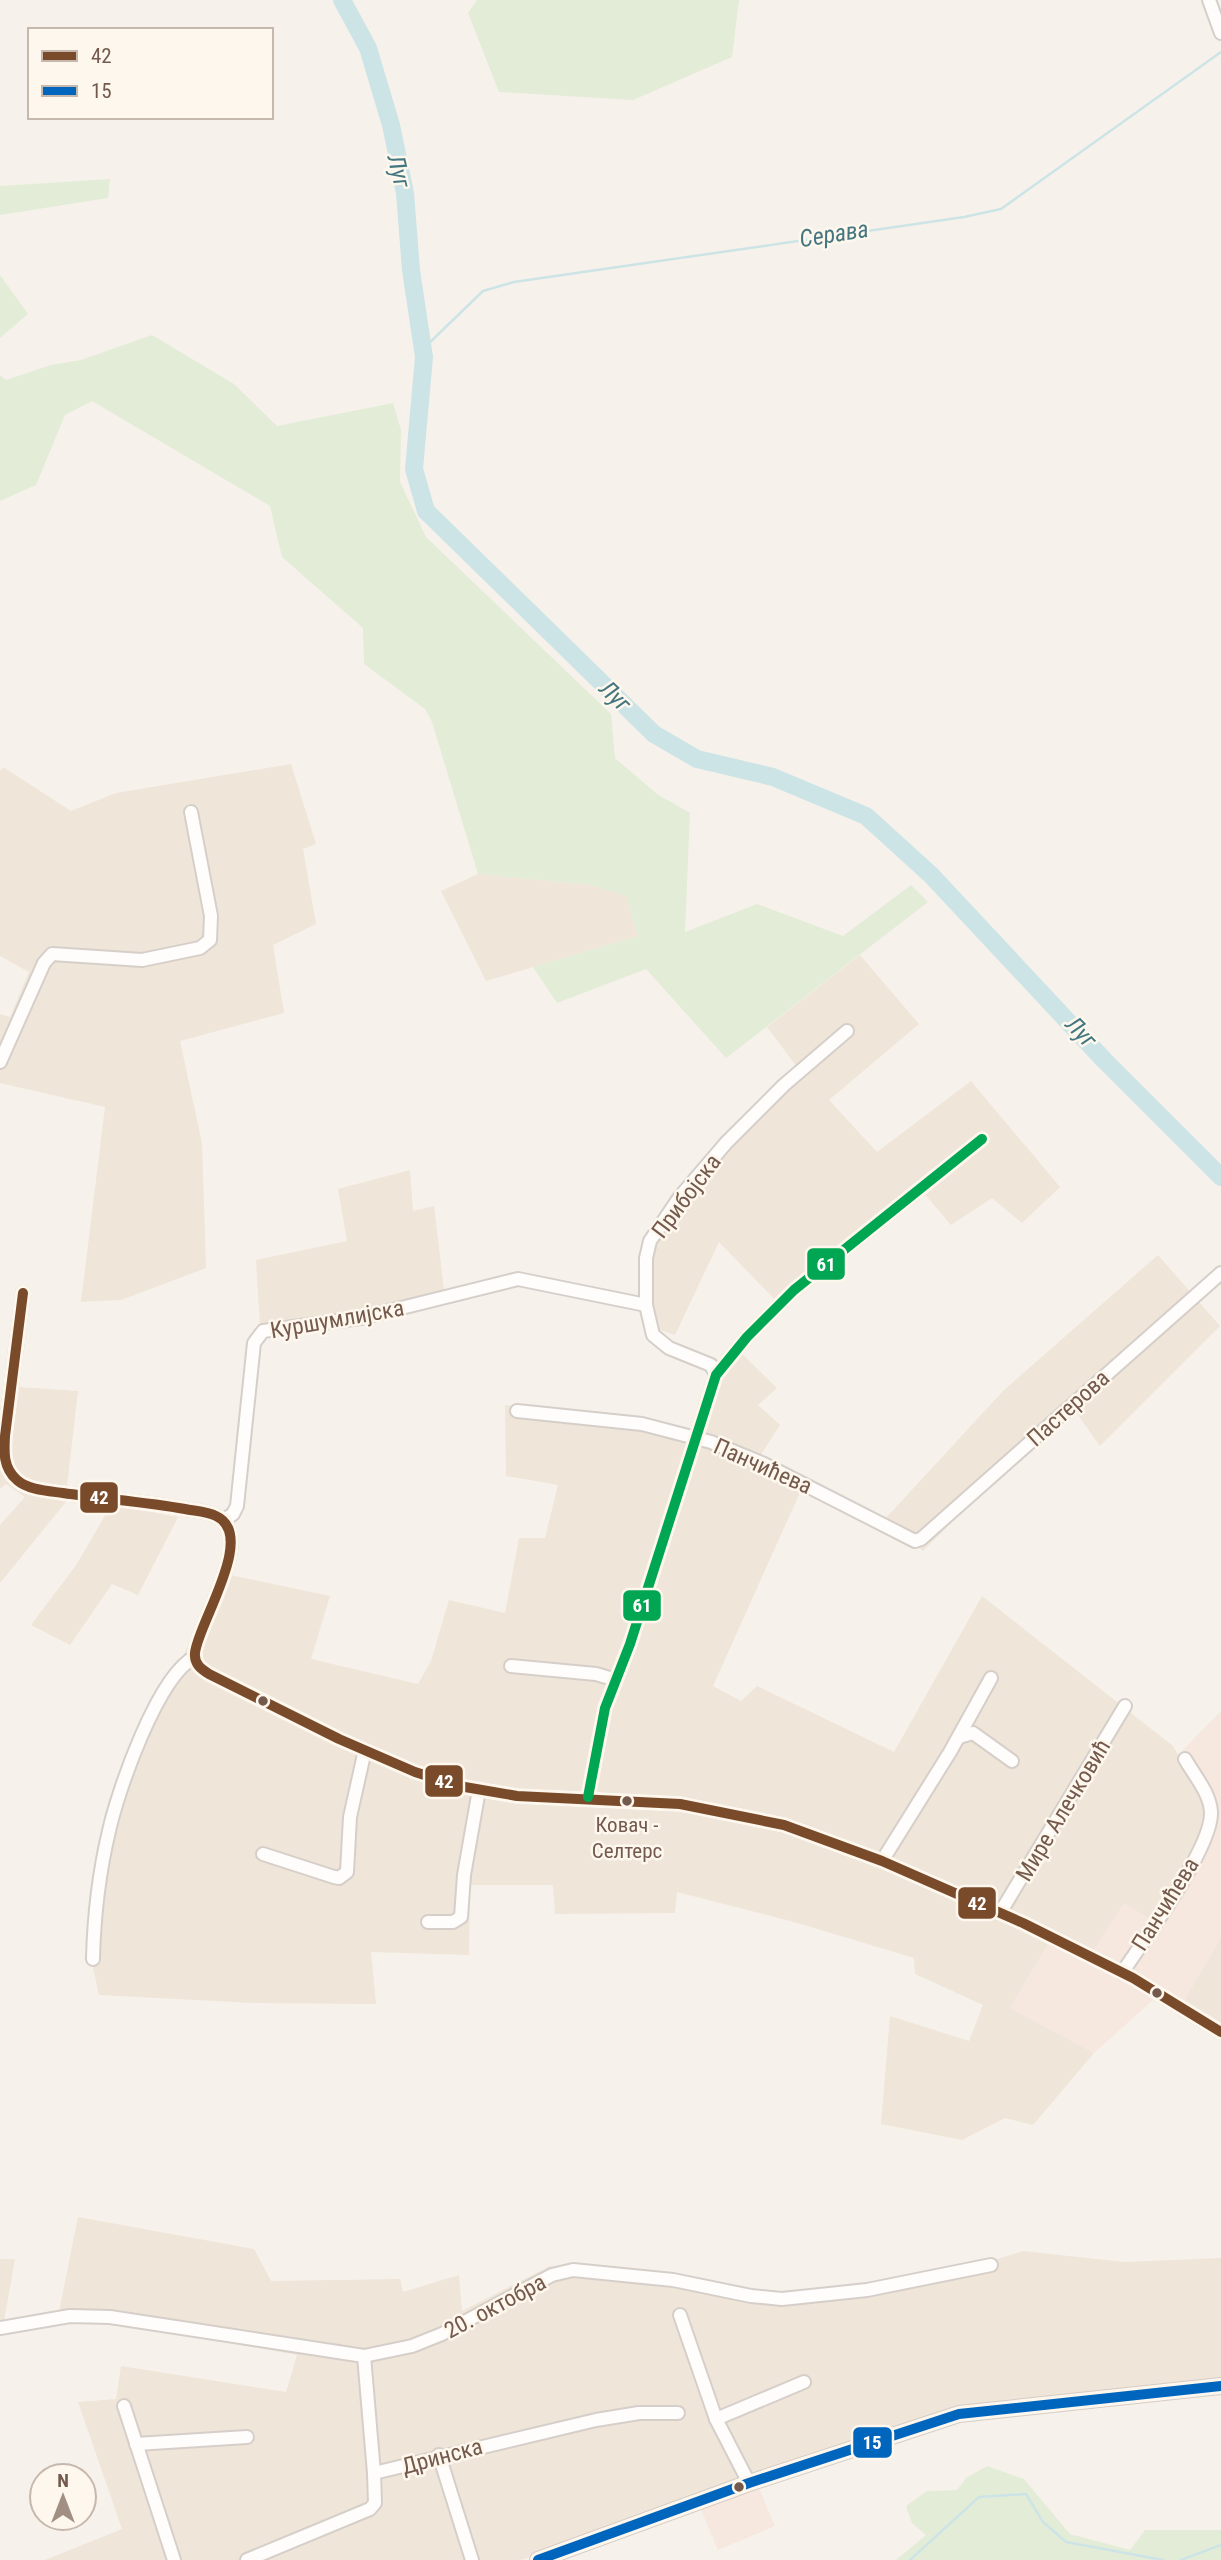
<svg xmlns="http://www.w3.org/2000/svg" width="1221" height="2560" font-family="'Roboto Condensed',sans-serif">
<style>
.residential{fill:#efe5d9}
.commercial{fill:#f6e7df}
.green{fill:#e3ecd7}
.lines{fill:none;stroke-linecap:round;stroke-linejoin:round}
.stream{stroke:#cde4e6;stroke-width:2.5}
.river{stroke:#cde4e6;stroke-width:18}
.minor-casing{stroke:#d6cfc9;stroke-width:16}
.major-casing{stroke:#d5ccc6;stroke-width:18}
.minor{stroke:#fefdfc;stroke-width:12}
.major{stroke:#f1ede6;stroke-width:14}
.bus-1-casing{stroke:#fef7ed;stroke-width:16}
.bus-2-casing{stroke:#fef7ed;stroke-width:16}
.bus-3-casing{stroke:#fef7ed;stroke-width:16}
.bus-1{stroke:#7a4b2a;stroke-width:10}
.bus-2{stroke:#0065bd;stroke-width:10}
.bus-3{stroke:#00a651;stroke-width:10}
.bus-dot{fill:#745a4c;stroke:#fef7ed;stroke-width:2.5}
.labels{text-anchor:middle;stroke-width:5;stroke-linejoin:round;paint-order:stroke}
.bus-label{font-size:21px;fill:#745a4c;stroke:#fef7ed}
.street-label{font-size:23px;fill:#745a4c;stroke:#fef7ed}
.water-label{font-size:24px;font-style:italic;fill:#43767f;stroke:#fef7ed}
.line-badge{stroke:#fef7ed;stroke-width:2.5}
.badge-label{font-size:19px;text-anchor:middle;font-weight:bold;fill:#fff}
</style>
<rect width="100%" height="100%" fill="#f6f2eb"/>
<g class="residential">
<polygon points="291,764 316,844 303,849 316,924 273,945 284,1013 180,1041 202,1143 206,1268 121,1300 81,1302 105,1107 0,1083 0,1014 10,1017 29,972 0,956 0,771 3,767 71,811 116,793"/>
<polygon points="478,874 591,885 626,895 638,936 486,981 441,891"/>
<polygon points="860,955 919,1024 829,1100 877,1152 971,1081 1060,1187 1022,1223 992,1198 951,1225 922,1191 784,1309 719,1242 675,1335 654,1328 652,1250 672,1212 724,1149 803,1075 767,1027"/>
<polygon points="410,1170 413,1211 434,1206 444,1290 362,1313 260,1326 256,1260 347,1241 338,1189"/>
<polygon points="1158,1255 1220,1326 1100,1446 1075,1411 994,1480 923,1551 885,1519 1003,1391"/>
<polygon points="739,1351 777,1388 758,1405 780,1425 755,1464 802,1488 713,1686 741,1701 757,1686 894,1752 982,1596 1173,1746 1205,1803 1202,1837 1154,1921 1091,1953 1054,1934 1010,2008 1094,2053 1033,2125 1005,2118 962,2140 881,2124 890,2016 969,2041 983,2005 915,1974 914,1958 794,1922 677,1892 675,1913 555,1914 553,1885 470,1885 469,1955 371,1952 376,2004 254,2003 99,1995 90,1954 123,1788 221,1573 330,1596 311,1659 418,1684 431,1661 449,1600 505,1613 519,1538 545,1538 558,1485 506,1476 505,1405 565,1410 699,1435 720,1376"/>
<polygon points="18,1387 78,1391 65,1503 0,1583 0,1525 25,1497 6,1484 0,1489 0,1434 8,1440"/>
<polygon points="111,1505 178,1517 138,1595 112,1584 70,1645 31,1625 77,1564"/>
<polygon points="1221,1938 1221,2029 1182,2004"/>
<polygon points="78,2217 254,2249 271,2281 400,2279 403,2292 459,2275 462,2311 550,2266 787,2297 976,2266 1023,2251 1124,2262 1221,2258 1221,2382 936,2415 521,2560 45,2560 122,2529 78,2402 116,2399 121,2366 286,2392 297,2355 124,2324 57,2322"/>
<polygon points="0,2259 15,2259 4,2321 0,2322"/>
</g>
<g class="commercial">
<polygon points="1221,1711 1221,1938 1182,2004 1130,1971 1215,1829 1215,1809 1210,1796 1182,1751"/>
<polygon points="1124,1903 1154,1921 1121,1969 1091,1953"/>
<polygon points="1049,1943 1154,1999 1094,2053 1010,2008"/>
<polygon points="758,2486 775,2526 718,2550 701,2510"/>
</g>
<g class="green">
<polygon points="477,0 739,0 732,57 633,100 499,92 468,13"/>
<polygon points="110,179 108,198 0,215 0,186"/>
<polygon points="0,275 28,314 0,338"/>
<polygon points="152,335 234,384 277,426 393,403 401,430 400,482 426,537 611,714 615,758 657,794 690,813 685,932 757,904 843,936 911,885 928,902 726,1058 646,969 557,1003 533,967 638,936 626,896 591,885 478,874 432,722 425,709 364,664 363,628 282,557 270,506 92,401 65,415 36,485 0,501 0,375 6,380 51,365 81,360"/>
<polygon points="987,2466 1024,2479 1070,2534 1130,2550 1145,2530 1221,2530 1221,2560 896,2560 926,2535 912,2523 906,2506 927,2491 957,2490 966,2478"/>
</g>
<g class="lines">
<g class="stream">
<polyline points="423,349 483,291 514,282 964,217 1001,209 1221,52"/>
<polyline points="910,2560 979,2497 1026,2494 1043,2522 1066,2542 1163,2560"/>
<polyline points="1181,2560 1221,2545"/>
</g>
<polyline class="river" points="342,0 368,48 391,125 405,193 411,270 424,357 414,469 426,511 654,734 697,759 773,777 866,816 931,875 1104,1060 1221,1177"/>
<g class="minor-casing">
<g id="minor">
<polyline points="1209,0 1221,33"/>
<polyline points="0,1062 44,963 52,954 142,960 200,948 210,940 211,916 191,812"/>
<path d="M 23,1293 L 5,1436 C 4,1452 3,1468 17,1480 C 28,1490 49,1491 63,1493 C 104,1499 145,1502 185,1509 C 195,1511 207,1511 216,1516 C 258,1535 197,1625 195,1653 C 194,1664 201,1669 209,1674 L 339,1739 L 415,1772 L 459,1786 L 517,1796 L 680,1804 L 784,1825 L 882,1861 L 1023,1923 L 1133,1978 L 1221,2032"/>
<polyline points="716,1375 711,1365 669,1348 653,1335 646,1305 646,1258 650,1241 679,1198 726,1143 784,1085 847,1031"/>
<polyline points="517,1411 642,1424 711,1442 764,1464 915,1541 921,1539 1221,1273"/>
<polyline points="224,1520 233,1514 237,1506 254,1343 263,1331 361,1318 518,1279 646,1305"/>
<polyline points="511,1666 596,1674 616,1680"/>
<polyline points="959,1737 973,1733 1012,1761"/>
<polyline points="588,1797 605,1708 630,1644 716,1375 747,1337 794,1290 982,1139"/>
<polyline points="263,1854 334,1877 339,1878 347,1872 350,1817 365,1750"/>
<polyline points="882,1861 950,1752 991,1678"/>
<polyline points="1000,1913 1125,1706"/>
<polyline points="428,1922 453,1922 461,1917 464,1875 479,1790"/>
<path d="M 93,1959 C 94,1916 99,1873 109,1831 C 118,1790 158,1675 195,1657"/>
<path d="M 1122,1973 C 1143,1941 1213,1847 1211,1812 C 1210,1793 1194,1775 1185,1759"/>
<polyline points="680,2315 716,2419 749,2483"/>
<polyline points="0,2328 70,2316 110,2317 364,2356 412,2346 442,2334 552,2275 573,2270 673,2280 751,2296 782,2299 867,2290 991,2265"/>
<polyline points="364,2356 374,2473"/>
<polyline points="124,2406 174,2560"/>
<polyline points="716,2419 804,2382"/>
<polyline points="136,2444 247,2437"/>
<polyline points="439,2455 472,2560"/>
<polyline points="247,2560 370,2509 375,2503 374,2473 596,2420 639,2413 678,2413"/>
</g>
</g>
<g class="major-casing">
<polyline id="major" points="538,2560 749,2483 959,2414 1221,2386"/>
</g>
<use href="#minor" class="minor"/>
<use href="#major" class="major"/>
<g class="bus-1-casing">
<path id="bus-1" d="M 23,1293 L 5,1436 C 4,1452 3,1468 17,1480 C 28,1490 49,1491 63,1493 C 104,1499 145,1502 185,1509 C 195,1511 207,1511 216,1516 C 258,1535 197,1625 195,1653 C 194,1664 201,1669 209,1674 L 339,1739 L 415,1772 L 459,1786 L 517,1796 L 680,1804 L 784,1825 L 882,1861 L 1023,1923 L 1133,1978 L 1221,2032"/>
</g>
<g class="bus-2-casing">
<polyline id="bus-2" points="538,2560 749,2483 959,2414 1221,2386"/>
</g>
<g class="bus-3-casing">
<polyline id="bus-3" points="588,1797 605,1708 630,1644 716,1375 747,1337 794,1290 982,1139"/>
</g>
<use href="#bus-1" class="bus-1"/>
<use href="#bus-2" class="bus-2"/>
<use href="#bus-3" class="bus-3"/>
</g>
<g class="bus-dot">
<circle cx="263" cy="1701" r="6"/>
<circle cx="627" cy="1801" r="6"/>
<circle cx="1157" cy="1993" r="6"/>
<circle cx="739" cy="2487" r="6"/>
</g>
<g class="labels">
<g class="bus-label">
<text x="627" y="1832">Ковач -<tspan x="627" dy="26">Селтерс</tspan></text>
</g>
<g class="street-label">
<text transform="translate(686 1196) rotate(-53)" y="8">Прибојска</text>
<text transform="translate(337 1319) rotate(-10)" y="8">Куршумлијска</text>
<text transform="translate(1068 1408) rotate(-42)" y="8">Пастерова</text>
<text transform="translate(763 1466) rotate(24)" y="8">Панчићева</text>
<text transform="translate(1063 1810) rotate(-59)" y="8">Мире Алечковић</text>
<text transform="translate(1165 1904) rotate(-58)" y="8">Панчићева</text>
<text transform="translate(495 2306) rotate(-28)" y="8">20. октобра</text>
<text transform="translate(442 2456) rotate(-15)" y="8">Дринска</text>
</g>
<g class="water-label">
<text transform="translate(399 171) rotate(76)" y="8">Луг</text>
<text transform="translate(834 234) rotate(-9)" y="8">Серава</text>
<text transform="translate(615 696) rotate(44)" y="8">Луг</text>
<text transform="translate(1081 1032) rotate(46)" y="8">Луг</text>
</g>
</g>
<g class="line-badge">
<rect x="806" y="1247" width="40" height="34" rx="7" fill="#00a651"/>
<rect x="79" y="1481" width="40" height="33" rx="7" fill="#7a4b2a"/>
<rect x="622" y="1589" width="40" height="33" rx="7" fill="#00a651"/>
<rect x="424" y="1764" width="40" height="34" rx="7" fill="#7a4b2a"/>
<rect x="957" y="1886" width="40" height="34" rx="7" fill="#7a4b2a"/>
<rect x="852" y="2426" width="41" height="33" rx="7" fill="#0065bd"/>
</g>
<g class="badge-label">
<text x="826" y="1271">61</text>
<text x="99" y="1504">42</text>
<text x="642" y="1612">61</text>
<text x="444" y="1788">42</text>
<text x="977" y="1910">42</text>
<text x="872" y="2449">15</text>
</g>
<rect x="28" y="28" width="245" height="91" fill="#fef7ed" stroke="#c7b8ad" stroke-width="2"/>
<rect x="42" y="51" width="35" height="10" fill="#7a4b2a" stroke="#c7b8ad" stroke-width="2"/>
<text x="91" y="63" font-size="21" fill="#745a4c">42</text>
<rect x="42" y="86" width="35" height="10" fill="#0065bd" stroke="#c7b8ad" stroke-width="2"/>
<text x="91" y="98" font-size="21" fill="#745a4c">15</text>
<g transform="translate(63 2497)"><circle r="33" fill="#fef7ed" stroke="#c7b8ad" stroke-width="2"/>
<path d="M0-5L12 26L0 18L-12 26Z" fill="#a28f84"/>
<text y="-10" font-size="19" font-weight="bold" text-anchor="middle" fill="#745a4c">N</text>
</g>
</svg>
